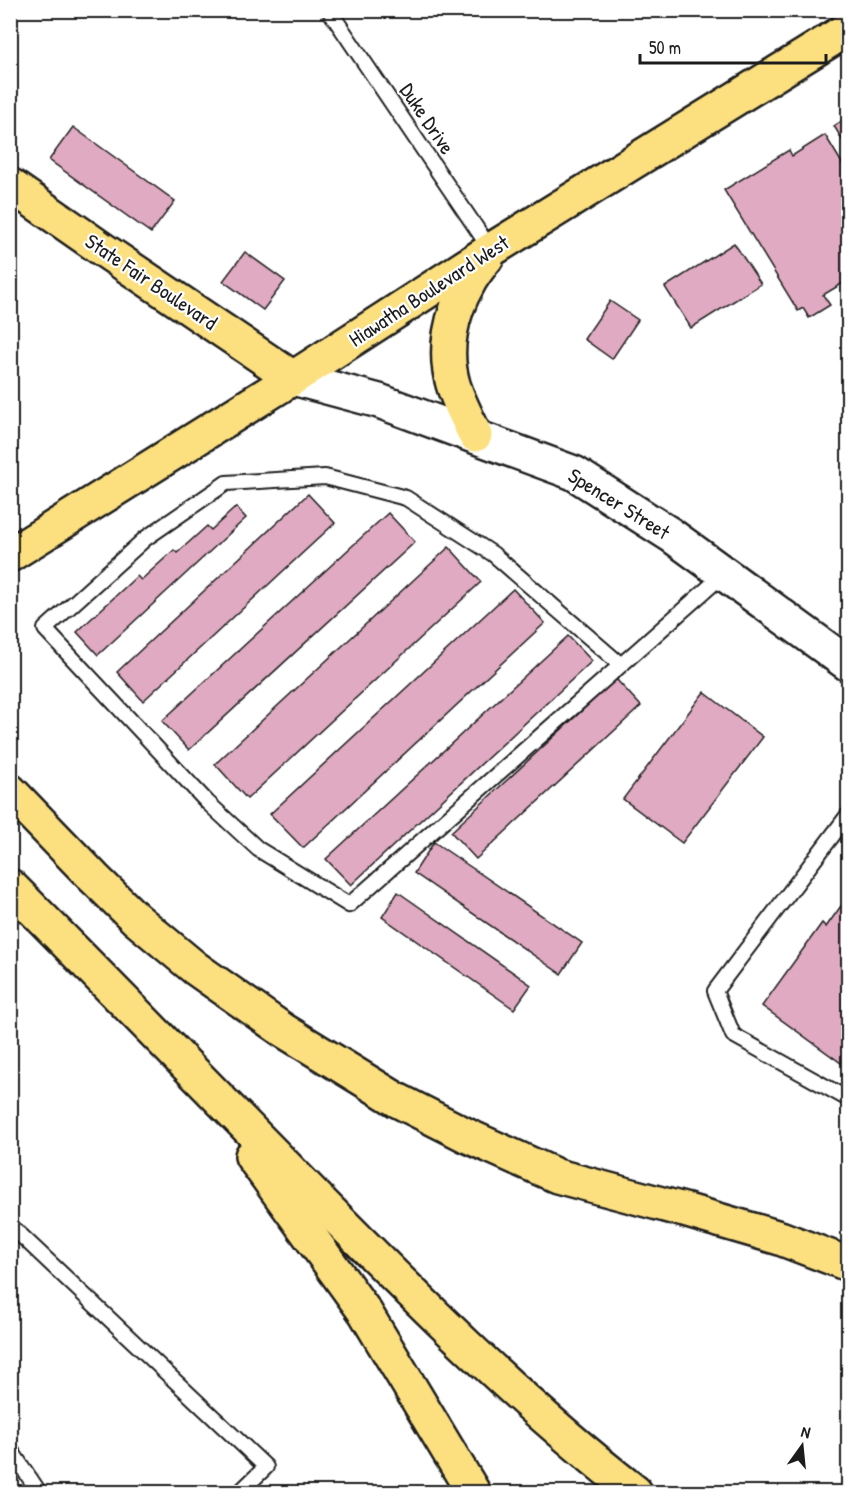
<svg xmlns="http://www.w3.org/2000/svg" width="859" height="1503" font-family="'Patrick Hand',sans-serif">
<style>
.building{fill:#e0aac2;stroke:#1c1c1c;stroke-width:1.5}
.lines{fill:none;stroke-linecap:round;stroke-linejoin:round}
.lane-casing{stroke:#1c1c1c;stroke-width:18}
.secondary-casing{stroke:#1c1c1c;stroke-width:38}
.primary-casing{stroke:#1c1c1c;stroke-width:38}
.highway-casing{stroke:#1c1c1c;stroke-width:38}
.lane{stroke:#fff;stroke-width:14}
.secondary{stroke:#fff;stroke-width:33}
.primary{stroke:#fce080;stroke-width:33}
.highway{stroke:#fce080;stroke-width:33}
.labels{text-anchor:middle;stroke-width:4.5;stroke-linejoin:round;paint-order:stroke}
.street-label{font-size:21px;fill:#1c1c1c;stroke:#fff}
</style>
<rect width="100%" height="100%" fill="#fff"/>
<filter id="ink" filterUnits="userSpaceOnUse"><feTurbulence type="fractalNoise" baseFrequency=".0167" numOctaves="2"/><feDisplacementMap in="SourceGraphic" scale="12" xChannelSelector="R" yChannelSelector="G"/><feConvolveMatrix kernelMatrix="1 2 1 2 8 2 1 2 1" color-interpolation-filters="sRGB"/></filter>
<g filter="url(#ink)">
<g class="building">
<polygon points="848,117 848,149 834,126"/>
<polygon points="73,127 175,201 151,233 49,160"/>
<polygon points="825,135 848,173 848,280 823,295 830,305 809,318 803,308 798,311 724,190 789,150 792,156"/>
<polygon points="734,243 761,284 691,328 665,287"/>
<polygon points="245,252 285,281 263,310 223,281"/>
<polygon points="610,301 638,320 612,359 584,339"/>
<polygon points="308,494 335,523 143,701 117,672"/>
<polygon points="236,507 246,518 98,655 77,632 137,576 141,580 174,550 177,553 207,526 211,530"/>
<polygon points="388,513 415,542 189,750 162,721"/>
<polygon points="449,547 481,582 247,799 215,764"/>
<polygon points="513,589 545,623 303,848 270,814"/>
<polygon points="568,636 592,661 351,885 326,859"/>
<polygon points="616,679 641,706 476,859 451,832"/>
<polygon points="704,692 763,737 682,843 623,799"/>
<polygon points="434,842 582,943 561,974 414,873"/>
<polygon points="398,892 531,985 514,1009 382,917"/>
<polygon points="848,896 848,1068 762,1006 822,923 826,927"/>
</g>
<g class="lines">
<g class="lane-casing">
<g id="lane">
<polyline points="329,10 491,250"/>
<polyline points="621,665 493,554 406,498 325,477 226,483 146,538 45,629 207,802 258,849 349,905 724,574"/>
<polyline points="848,815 715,991 733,1035 848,1099"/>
<polyline points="10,1225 266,1467 240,1492"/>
<polyline points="10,1449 39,1492"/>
</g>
</g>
<g class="secondary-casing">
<polyline id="secondary" points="293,378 379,401 574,473 671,535 848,664"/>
</g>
<g class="primary-casing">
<g id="primary">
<polyline points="10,185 102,249 293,378"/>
<path d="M 475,435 C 468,419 458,401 453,384 C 443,350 451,314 468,284 C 473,274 480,266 487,257"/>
<polyline points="10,555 293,378 491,250 848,29"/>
</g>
</g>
<g class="highway-casing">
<g id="highway">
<polyline points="10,791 94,878 136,919 195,968 283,1030 397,1100 468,1136 557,1176 684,1210 780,1238 848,1264"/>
<path d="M 10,886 C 115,991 218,1098 322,1203 C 422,1304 523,1405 635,1492"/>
<polyline points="252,1156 365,1312 473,1492"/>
</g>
</g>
<use href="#lane" class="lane"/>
<use href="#secondary" class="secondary"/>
<use href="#primary" class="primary"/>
<use href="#highway" class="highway"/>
</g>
</g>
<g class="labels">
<g class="street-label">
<text transform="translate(427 119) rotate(56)" y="7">Duke Drive</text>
<text transform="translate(151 282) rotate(34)" y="7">State Fair Boulevard</text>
<text transform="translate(429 291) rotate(-33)" y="7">Hiawatha Boulevard West</text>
<text transform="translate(619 504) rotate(32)" y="7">Spencer Street</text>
</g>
</g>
<rect width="859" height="1503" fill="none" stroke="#fff" stroke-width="36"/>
<rect x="18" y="18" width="823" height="1467" fill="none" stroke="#1c1c1c" stroke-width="2" filter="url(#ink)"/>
<g transform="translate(802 1446) rotate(15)" stroke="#ffffff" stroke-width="4.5" paint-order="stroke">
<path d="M0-4.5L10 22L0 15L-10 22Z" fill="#1c1c1c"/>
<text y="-9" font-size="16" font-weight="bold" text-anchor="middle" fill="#1c1c1c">N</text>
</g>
<path d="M640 54v9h186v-9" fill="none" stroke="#1c1c1c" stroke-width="3"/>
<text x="649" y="54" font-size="18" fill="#1c1c1c" stroke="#ffffff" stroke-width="4.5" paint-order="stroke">50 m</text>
</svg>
